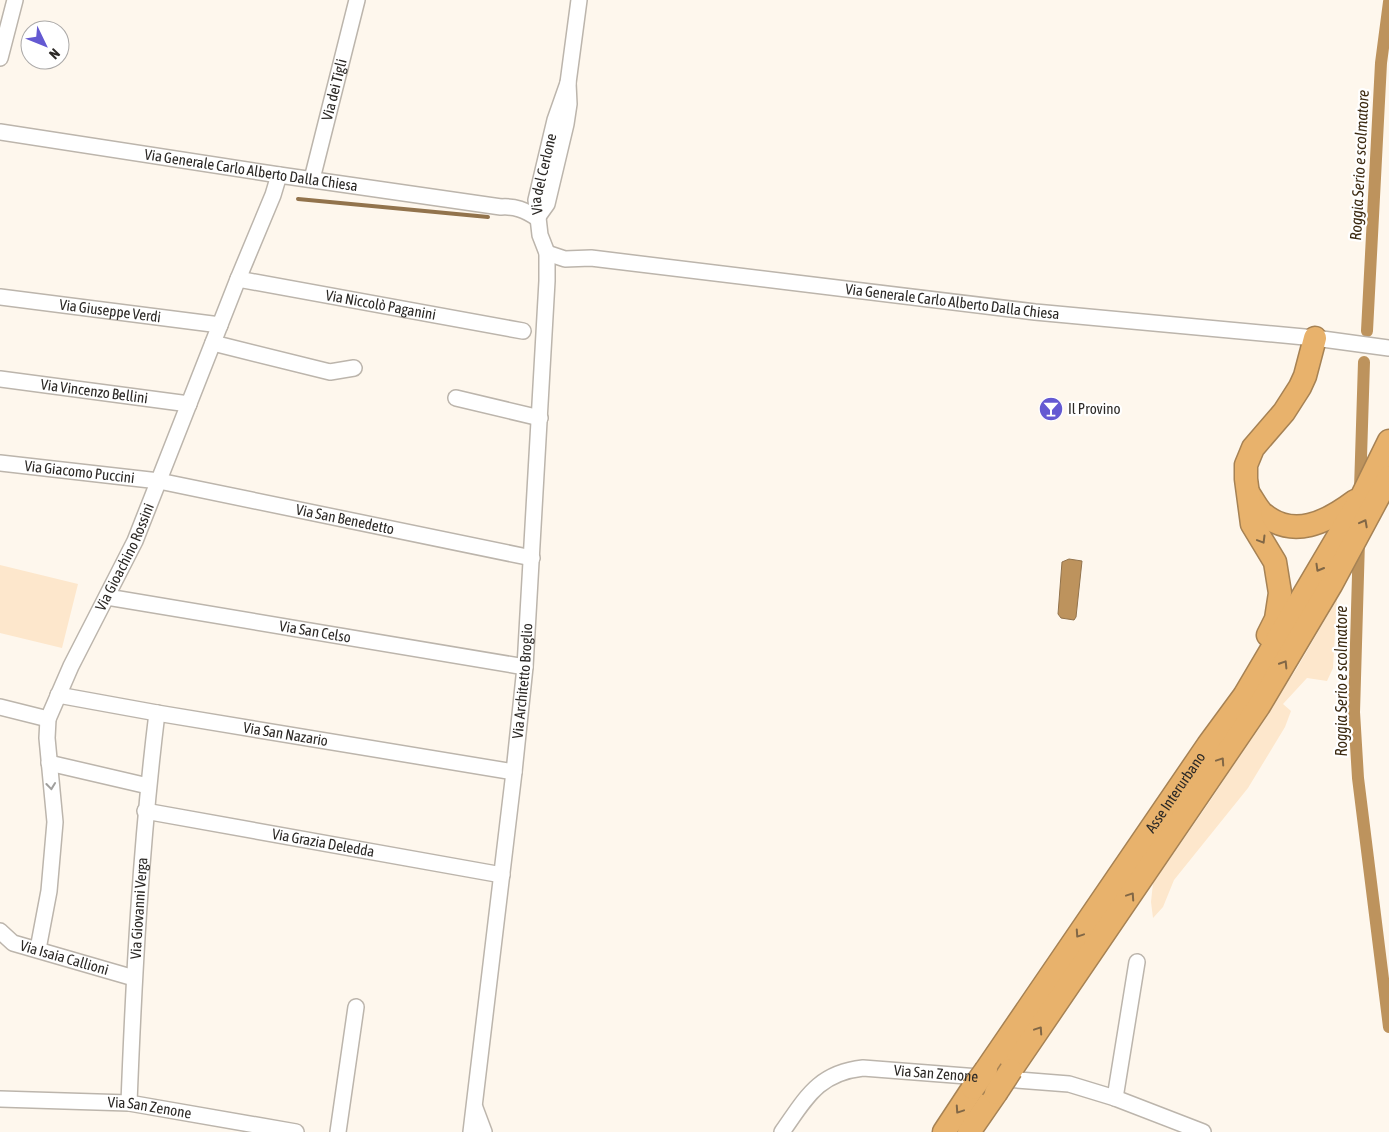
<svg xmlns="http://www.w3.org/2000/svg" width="1389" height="1132" font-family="'Asap Condensed',sans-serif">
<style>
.green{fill:#fde7cc}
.water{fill:#bd935d;stroke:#92734c}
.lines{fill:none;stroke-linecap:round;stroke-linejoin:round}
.stream{stroke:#92734c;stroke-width:4}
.canal{stroke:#bd935d;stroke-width:12}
.minor-casing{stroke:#bcb5ac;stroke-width:18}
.highway-casing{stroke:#a68254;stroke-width:25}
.minor{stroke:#fff;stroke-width:15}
.highway{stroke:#e8b26c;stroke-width:22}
.highway-bridge-casing{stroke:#a68254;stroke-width:25;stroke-linecap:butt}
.highway-bridge{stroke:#e8b26c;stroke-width:22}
.oneway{stroke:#816746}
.oneway2{stroke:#a09f9d}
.labels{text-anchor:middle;stroke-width:4.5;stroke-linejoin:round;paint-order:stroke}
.street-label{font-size:15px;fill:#2c2926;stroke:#fff}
.poi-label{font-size:15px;fill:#2c2926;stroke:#fff;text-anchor:start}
.water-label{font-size:16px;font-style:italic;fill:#3b2910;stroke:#fff}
</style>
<rect width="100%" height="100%" fill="#fef7ed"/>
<g class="green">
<polygon points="0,565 78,584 62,648 0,633"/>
<polygon points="1337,599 1333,668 1327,681 1307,678 1283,704 1291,711 1285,727 1248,788 1174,880 1163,907 1153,918 1151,902 1153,883 1210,801 1297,668"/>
</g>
<polygon class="water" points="1069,559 1082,561 1076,617 1074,620 1061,618 1058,614 1062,562"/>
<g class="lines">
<polyline class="stream" points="298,199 488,217"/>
<g class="canal">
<polyline points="1367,331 1381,63 1389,2"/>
<polyline points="1360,489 1364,362"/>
<polyline points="1359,541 1354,712 1358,778 1389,1027"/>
</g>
<g class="minor-casing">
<g id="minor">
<polyline points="0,58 15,0"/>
<path id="s1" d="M 0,132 L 279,175 L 501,207 C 515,206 525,210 537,218"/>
<path id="s2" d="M 312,179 L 357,0"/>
<polyline points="537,218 547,204 566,124 569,104 568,83 579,0"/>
<path id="s3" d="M 547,253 L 565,259 L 591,258 L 1035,312 L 1315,338 L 1389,348"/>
<path id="s4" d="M 238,279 L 523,331"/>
<path id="s5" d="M 0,297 L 220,325"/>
<polyline points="213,343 330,372 354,368"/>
<path id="s6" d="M 0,379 L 189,404"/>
<polyline points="456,398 540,418"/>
<path id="s7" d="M 0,463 L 159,481 L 532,558"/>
<path id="s8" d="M 107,597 L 525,667"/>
<path id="s9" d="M 58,695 L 157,713 L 514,772"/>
<polyline points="0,707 48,719"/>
<polyline points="49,763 148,786"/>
<path id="s10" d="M 145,811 L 502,875"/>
<path id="s11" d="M 0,931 L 13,943 L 134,978"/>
<path id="s12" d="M 38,949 L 49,891 L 55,822 L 47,738 L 48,719 L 71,666 L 135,541 L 238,279 L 273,195 L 279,175"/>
<polyline points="1115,1098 1137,962"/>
<path id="s13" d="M 0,1099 L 129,1103 L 296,1132"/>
<path id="s14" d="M 129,1103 C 134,973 141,843 157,713"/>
<polyline points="475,1108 484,1132"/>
<polyline points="338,1132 356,1007"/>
<path id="s15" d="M 471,1132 L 514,772 L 525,667 L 547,281 L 547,253 L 540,235 L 536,200 L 555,120 L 568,83"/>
<path id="s16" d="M 782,1132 C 806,1098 818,1073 863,1068 L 1069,1084 L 1115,1098 L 1203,1132"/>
</g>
</g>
<g class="highway-casing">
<g id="highway">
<path d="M 1249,494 C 1253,500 1257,508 1262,513 C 1293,540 1327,522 1355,501"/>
<polyline points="1268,635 1276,619 1280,593 1275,562 1252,524 1246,479 1246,465 1253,448 1284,412 1300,387 1305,376 1315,338"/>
<path id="s17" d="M 986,1070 L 1208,745 L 1244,696 L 1362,496 L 1389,441"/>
<polyline points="1011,1070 1259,706 1331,585 1389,477"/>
<polyline points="944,1132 973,1088"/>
<polyline points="969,1132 996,1093"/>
</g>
</g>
<use href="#minor" class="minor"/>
<use href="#highway" class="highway"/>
<g class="highway-bridge-casing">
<g id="highway-bridge">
<polyline points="973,1088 986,1070"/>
<polyline points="996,1093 1011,1070"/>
</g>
</g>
<use href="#highway-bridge" class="highway-bridge"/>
</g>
<defs><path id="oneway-chevron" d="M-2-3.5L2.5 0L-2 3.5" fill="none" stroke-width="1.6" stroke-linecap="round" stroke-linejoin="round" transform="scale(1.25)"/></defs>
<g class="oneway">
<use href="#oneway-chevron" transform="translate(1364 523) rotate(-62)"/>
<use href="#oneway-chevron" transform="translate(1262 540) rotate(59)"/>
<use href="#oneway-chevron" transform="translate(1319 568) rotate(120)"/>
<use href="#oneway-chevron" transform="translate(1284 664) rotate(-58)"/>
<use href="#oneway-chevron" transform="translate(1221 761) rotate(-56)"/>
<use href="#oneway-chevron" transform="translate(1131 896) rotate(-56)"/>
<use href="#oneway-chevron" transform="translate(1079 934) rotate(124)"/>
<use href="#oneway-chevron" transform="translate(1039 1030) rotate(-56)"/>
<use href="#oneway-chevron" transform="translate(959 1110) rotate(124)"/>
</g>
<use class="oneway2" href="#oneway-chevron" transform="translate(51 786) rotate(84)"/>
<defs>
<g id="bar-disc" transform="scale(1.25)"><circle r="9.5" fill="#6459d2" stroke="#fff"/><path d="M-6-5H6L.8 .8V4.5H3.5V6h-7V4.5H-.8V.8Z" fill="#fff"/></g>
</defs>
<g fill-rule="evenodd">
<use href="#bar-disc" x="1051" y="409"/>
</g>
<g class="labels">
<g class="street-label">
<text dy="5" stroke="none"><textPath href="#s2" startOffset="92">Via dei Tigli</textPath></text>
<text dy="5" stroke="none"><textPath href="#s1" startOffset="254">Via Generale Carlo Alberto Dalla Chiesa</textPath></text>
<text dy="5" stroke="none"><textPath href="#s15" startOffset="964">Via del Cerlone</textPath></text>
<text dy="5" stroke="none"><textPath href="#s3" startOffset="409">Via Generale Carlo Alberto Dalla Chiesa</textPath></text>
<text dy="5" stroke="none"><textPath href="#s4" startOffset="145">Via Niccolò Paganini</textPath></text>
<text dy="5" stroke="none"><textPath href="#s5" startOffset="111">Via Giuseppe Verdi</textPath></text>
<text dy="5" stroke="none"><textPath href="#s6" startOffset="95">Via Vincenzo Bellini</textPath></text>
<text dy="5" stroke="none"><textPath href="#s7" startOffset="80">Via Giacomo Puccini</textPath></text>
<text dy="5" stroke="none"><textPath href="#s7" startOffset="350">Via San Benedetto</textPath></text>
<text dy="5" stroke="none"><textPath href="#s12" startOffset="411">Via Gioachino Rossini</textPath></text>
<text dy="5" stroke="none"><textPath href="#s8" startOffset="211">Via San Celso</textPath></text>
<text dy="5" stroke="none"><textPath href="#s15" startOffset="454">Via Architetto Broglio</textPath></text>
<text dy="5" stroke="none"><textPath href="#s9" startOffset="231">Via San Nazario</textPath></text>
<text dy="5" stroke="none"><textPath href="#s17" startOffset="336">Asse Interurbano</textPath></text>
<text dy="5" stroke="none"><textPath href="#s10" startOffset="181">Via Grazia Deledda</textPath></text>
<text dy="5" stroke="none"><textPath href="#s14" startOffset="195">Via Giovanni Verga</textPath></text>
<text dy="5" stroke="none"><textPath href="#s11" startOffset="71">Via Isaia Callioni</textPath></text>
<text dy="5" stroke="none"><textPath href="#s16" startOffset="181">Via San Zenone</textPath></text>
<text dy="5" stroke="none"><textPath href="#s13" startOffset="150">Via San Zenone</textPath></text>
</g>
<g class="poi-label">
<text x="1068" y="414">Il Provino</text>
</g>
<g class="water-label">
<text transform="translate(1359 165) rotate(-87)" y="6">Roggia Serio e scolmatore</text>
<text transform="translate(1341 681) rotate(-90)" y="6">Roggia Serio e scolmatore</text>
</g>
</g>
<g transform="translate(45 45) rotate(133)"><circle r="24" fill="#ffffff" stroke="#aba9a8"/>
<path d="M0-4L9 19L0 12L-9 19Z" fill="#6459d2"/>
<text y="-8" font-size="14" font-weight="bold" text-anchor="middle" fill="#2c2926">N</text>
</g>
</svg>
